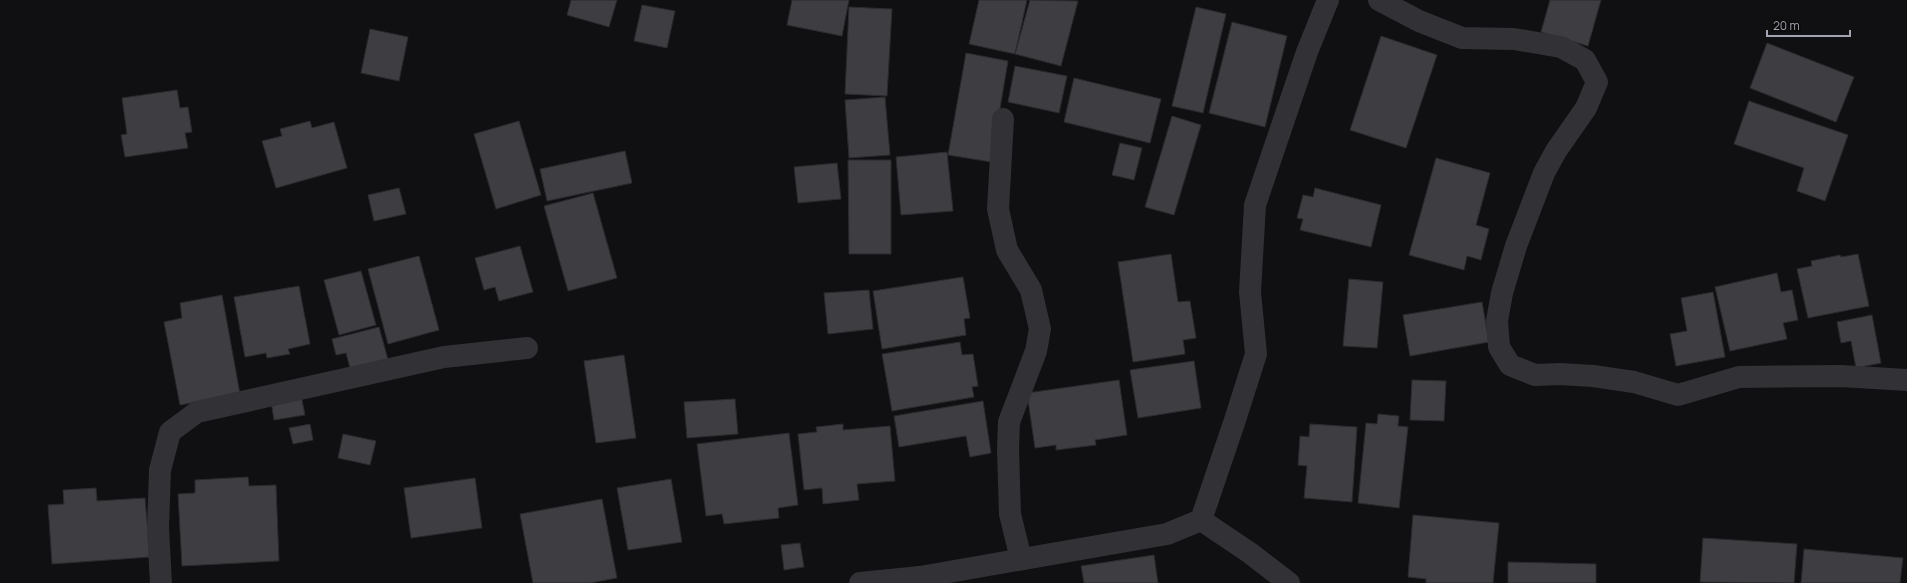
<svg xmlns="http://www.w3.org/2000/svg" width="1907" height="583" font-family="Manrope,sans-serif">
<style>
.building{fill:#3d3d42;stroke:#2b2a2d}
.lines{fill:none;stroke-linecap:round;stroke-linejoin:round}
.street{stroke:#313136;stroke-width:22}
</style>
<rect width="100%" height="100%" fill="#101012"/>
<g class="building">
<polygon points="571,0 617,0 609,27 567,15"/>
<polygon points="792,0 849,0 842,36 787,25"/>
<polygon points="979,0 1027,0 1015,54 969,44"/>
<polygon points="1030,0 1078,1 1061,66 1015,54"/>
<polygon points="1550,0 1601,0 1588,46 1541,32"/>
<polygon points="642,5 675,11 667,48 634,41"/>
<polygon points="849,7 892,9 887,96 845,94"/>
<polygon points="1196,7 1226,14 1203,113 1172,106"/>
<polygon points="1232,22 1287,36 1265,127 1209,113"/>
<polygon points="370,29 408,37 399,81 361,73"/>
<polygon points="1381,36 1437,55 1406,148 1350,130"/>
<polygon points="1767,43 1854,77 1836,122 1750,88"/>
<polygon points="966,53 1008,61 991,162 948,155"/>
<polygon points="1015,66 1067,76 1059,113 1008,102"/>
<polygon points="1074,78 1161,99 1150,143 1064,122"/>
<polygon points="177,90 180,108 188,107 192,132 185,133 188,148 125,157 121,135 127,134 122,98"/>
<polygon points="885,97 890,155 849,158 845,100"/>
<polygon points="1749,101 1848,135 1825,201 1797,191 1804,168 1734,144"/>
<polygon points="1172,116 1201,125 1174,215 1145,207"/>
<polygon points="310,121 312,128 334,122 347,168 276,188 262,141 282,136 280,129"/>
<polygon points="519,121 541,195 496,209 474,134"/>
<polygon points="1120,143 1142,148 1134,180 1112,175"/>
<polygon points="625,151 632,183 547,201 540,169"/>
<polygon points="947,152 953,211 901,215 896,157"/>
<polygon points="1436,158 1490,173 1476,225 1489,229 1481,260 1467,256 1464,270 1409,255"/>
<polygon points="848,160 891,160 891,254 849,254"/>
<polygon points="837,163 841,199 798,203 794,167"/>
<polygon points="399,188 406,214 374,221 368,195"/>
<polygon points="1315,188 1381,205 1371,247 1300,230 1303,219 1297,218 1303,195 1313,197"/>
<polygon points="593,193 617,278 568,291 544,206"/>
<polygon points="520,246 533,292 499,301 495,287 484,290 475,258"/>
<polygon points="1171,254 1178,302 1190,301 1196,338 1183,340 1185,354 1133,362 1118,262"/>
<polygon points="1858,254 1869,306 1808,318 1797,269 1812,266 1811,261 1840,255 1841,257"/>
<polygon points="419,256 439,330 388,344 368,269"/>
<polygon points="361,271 376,325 339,335 324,280"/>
<polygon points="1777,273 1781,292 1792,290 1798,320 1783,323 1787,339 1730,351 1715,287"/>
<polygon points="963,277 970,318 964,319 966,335 882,349 873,291"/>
<polygon points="1349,279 1383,282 1377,348 1343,346"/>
<polygon points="299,286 310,344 288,349 290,354 267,358 266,353 245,357 234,297"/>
<polygon points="869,290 873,329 828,334 824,293"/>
<polygon points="1713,292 1725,357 1676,366 1670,334 1687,331 1681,298"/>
<polygon points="222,295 240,394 180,405 164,322 182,318 180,303"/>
<polygon points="1482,302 1489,342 1410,356 1403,315"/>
<polygon points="1872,315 1881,363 1856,368 1851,341 1841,343 1837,322"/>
<polygon points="379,327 390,367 352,375 346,353 336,355 332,339"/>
<polygon points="960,342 962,355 973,354 978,386 972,387 974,397 892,411 882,354"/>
<polygon points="624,355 636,438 596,443 584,361"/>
<polygon points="1194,361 1201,408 1138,418 1130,370"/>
<polygon points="1119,380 1127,435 1095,440 1096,445 1056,450 1056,445 1035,448 1027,393"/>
<polygon points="1412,380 1446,381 1444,421 1410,420"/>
<polygon points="300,390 305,415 274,420 270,395"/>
<polygon points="735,399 738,434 687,438 684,402"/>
<polygon points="983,401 991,453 970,457 966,436 899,447 894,416"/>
<polygon points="1378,414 1399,416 1398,426 1408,427 1399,508 1358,503 1366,423 1377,424"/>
<polygon points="310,424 313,440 293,444 289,428"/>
<polygon points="843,424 843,430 890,426 895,481 857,484 859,500 823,504 822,488 804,490 798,434 817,432 816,427"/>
<polygon points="1310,424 1357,427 1352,502 1304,498 1307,466 1298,465 1300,436 1309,437"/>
<polygon points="789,433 798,505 778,508 779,518 724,524 722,514 706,516 697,444"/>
<polygon points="343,434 376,441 370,465 338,458"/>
<polygon points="248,477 249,486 276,485 279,561 182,566 178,494 195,493 195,480"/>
<polygon points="475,478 482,528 411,538 404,488"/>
<polygon points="671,479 682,542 628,550 617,488"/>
<polygon points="96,488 97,501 145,498 150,557 52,564 48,505 64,504 63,490"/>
<polygon points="602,499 617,578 590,583 533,583 520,514"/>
<polygon points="1413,515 1499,523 1493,583 1426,583 1426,579 1408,577"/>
<polygon points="1703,538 1797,544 1794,583 1700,582"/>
<polygon points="800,543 804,567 784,570 781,545"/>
<polygon points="1804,549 1903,558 1900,583 1801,583"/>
<polygon points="1154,555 1158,583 1084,583 1081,566"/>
<polygon points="1508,562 1596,564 1596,583 1508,583"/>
</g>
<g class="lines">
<g class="street">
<polyline points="1379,0 1419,21 1462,38 1514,39 1561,47 1585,60 1597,82 1586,108 1556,151 1544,173 1516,246 1502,293 1497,321 1499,347 1510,365 1535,375 1560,374 1593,376 1634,382 1678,395 1739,377 1841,376 1907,380"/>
<polyline points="1003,119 998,209 1007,250 1031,290 1040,329 1036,351 1009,422 1008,449 1010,514 1021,559"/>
<polyline points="1201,520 1250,553 1289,583"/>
<polyline points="920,577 1167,534 1201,520 1235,420 1256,354 1250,292 1255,205 1307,52 1328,0"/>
<polyline points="161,583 158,528 160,470 170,432 197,412 444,357 527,348"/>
<polyline points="860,583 920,577 927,583"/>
</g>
</g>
<path d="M1767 30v6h83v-6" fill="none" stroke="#a2a4b2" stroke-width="2"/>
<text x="1773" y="30" font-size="12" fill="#a2a4b2" stroke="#0b0b0c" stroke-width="3" paint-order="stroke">20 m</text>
</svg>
